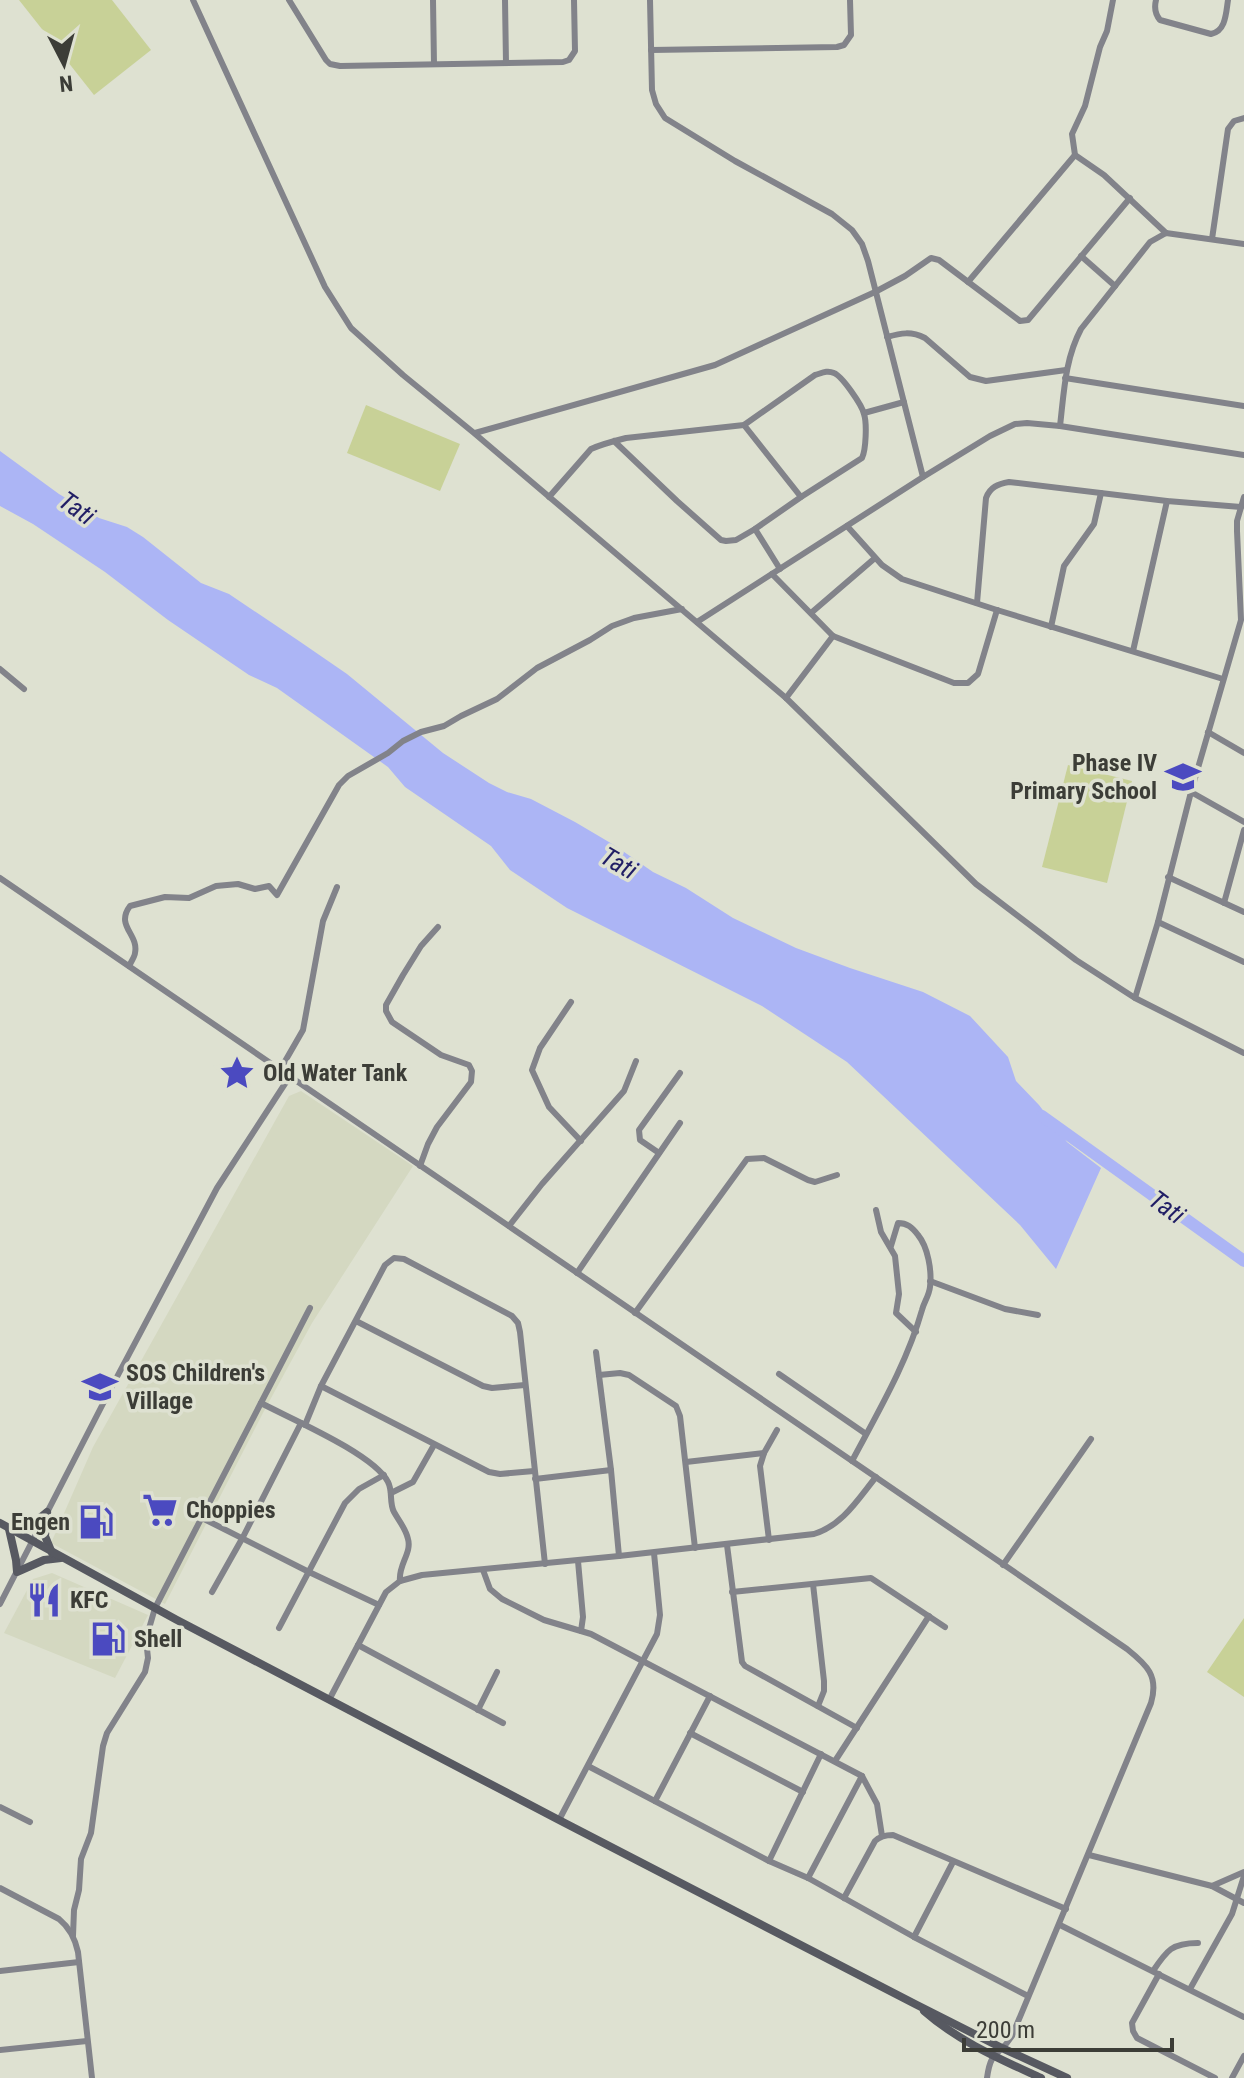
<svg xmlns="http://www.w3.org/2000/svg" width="1244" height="2078" font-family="'Roboto Condensed',sans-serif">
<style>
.built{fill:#d4d8c1}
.green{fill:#c8d197}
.water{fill:#acb5f5}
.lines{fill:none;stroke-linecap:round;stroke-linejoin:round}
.river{stroke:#acb5f5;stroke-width:12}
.street{stroke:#82838a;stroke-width:6}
.secondary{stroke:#575961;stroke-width:8}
.labels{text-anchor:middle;stroke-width:7;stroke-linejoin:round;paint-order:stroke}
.poi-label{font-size:24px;font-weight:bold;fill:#3c3d37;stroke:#dee1d1;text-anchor:start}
.water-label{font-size:26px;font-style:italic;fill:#211e65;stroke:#dee1d1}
</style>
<rect width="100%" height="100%" fill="#dee1d1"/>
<g class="built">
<polygon points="301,1091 413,1166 312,1323 264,1411 165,1604 51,1543 93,1447 289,1096"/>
<polygon points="52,1573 148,1615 115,1678 4,1633 33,1579"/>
</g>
<g class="green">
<polygon points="19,0 112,0 151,50 94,95"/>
<polygon points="366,405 460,444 440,491 347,453"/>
<polygon points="1068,765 1132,781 1107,883 1042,867"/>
<polygon points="1244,1618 1244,1697 1207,1672"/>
</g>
<polygon class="water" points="0,451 59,494 99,518 127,527 143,537 201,583 229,594 299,641 347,674 443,753 489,783 507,792 531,799 575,822 614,845 653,872 686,888 733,918 796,948 850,968 923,992 970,1016 1008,1057 1016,1081 1039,1105 1067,1142 1101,1168 1056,1269 1020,1225 847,1062 762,1006 567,908 510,870 491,846 405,787 388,767 277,688 249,675 168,620 105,572 33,524 0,506"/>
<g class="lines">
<polyline class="river" points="1042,1116 1244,1261"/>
<g class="street">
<polyline points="193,0 325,287 351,328 403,375 474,433 786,698 976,884 1076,960 1135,998 1244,1053"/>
<polyline points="289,0 326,60 330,64 340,66 563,62 569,60 575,51 574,0"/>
<polyline points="433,0 434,64"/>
<polyline points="505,0 506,63"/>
<polyline points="650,0 652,90 656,104 665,118 735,161 832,214 852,230 862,244 868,261 923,477"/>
<polyline points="1113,0 1107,31 1100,47 1085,106 1072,134 1075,155 1104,175 1166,233"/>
<path d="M 1156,0 C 1154,8 1155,14 1160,20 L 1211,34 C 1226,31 1226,13 1228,0"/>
<polyline points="651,50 837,47 844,45 851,35 850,0"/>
<polyline points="1212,239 1228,129 1234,121 1244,118"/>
<polyline points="1081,256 1115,286"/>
<polyline points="968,282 1075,155"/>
<path d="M 887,337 C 901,333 911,331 925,338 L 970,377 L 986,381 L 1066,370"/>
<polyline points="1065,378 1244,406"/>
<polyline points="864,413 904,402"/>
<polyline points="744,425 801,497"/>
<path d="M 1060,426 C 1064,392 1065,359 1081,329 L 1150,242 L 1166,233 L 1244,244"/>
<polyline points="475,433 715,365 875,292 905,276 931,258 939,260 1020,321 1028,320 1130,198"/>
<path d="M 549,497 L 591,449 C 602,444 614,441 626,438 L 744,425 L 815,375 C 822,373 827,370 834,373 C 842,376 862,405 864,414 C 867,423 866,450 862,458 L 801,497 L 755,529 L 736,540 L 726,541 L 721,540 L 677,501 L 614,441"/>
<polyline points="847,526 882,565 902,579 997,610 1223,679"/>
<polyline points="755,529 780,569"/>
<polyline points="772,574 833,636 954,683 968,683 978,674 997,610"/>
<path d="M 977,603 L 986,498 C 990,487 998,484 1009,482 L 1167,501 L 1241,507"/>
<polyline points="811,613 875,558"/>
<polyline points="697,622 923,477 990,436 1015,424 1027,423 1060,426 1244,455"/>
<polyline points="1051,627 1064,566 1094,524 1101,493"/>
<polyline points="1133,651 1167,501"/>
<polyline points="0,669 24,689"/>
<polyline points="786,698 833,636"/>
<polyline points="1208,732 1244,753"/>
<polyline points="1191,792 1244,822"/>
<polyline points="1168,877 1244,912"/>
<path d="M 0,878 L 1127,1649 C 1147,1665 1159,1676 1151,1703 L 1012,2036 C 999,2057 991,2048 987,2078"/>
<polyline points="1224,903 1244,830"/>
<polyline points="1158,922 1244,962"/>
<path d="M 129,966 C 130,964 135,956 135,953 C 139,934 115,926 130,906 L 165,897 L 189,898 L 216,886 L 238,884 L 255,889 L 269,886 L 277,895 L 339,785 L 348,776 L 388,753 L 403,741 L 421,732 L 444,726 L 461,716 L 497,699 L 537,668 L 590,640 L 612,626 L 634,618 L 682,609"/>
<polyline points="1135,998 1158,922 1191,792 1241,620 1237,531 1237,521 1244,497"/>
<polyline points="571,1002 540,1048 532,1070 549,1107 581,1141"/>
<polyline points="280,1070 303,1030 323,921 337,887"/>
<polyline points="659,1153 640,1140 639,1130 680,1073"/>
<polyline points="420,1166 428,1144 437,1127 471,1082 472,1071 469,1065 441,1055 392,1022 386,1011 386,1005 403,975 421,946 438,927"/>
<polyline points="876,1210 881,1232 895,1256 899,1294 896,1313 916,1332"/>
<polyline points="509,1226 542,1184 624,1091 636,1061"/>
<polyline points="577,1273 680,1123"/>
<polyline points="930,1281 1005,1309 1038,1315"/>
<polyline points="635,1313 747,1159 764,1158 808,1180 815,1182 837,1175"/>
<polyline points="356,1321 483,1386 492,1388 525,1385"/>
<polyline points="596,1352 611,1470 619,1556"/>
<polyline points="779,1374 866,1434"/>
<polyline points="599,1375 620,1373 629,1375 676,1406 680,1416 695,1548"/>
<polyline points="321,1386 489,1472 500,1474 534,1471"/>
<path d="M 261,1403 C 291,1419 374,1454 388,1482 C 393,1491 389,1503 394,1512 C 399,1521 406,1529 408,1539 C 412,1553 398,1565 400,1581"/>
<polyline points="305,1425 321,1386 385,1265 394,1258 404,1259 512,1316 518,1323 520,1332 545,1564"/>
<path d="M 852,1461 C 878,1412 907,1363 922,1310 C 924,1302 929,1296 930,1287 C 932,1271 928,1247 918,1235 C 912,1227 907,1223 898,1223 L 891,1246"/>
<polyline points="686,1462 764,1453"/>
<polyline points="535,1479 611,1470"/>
<polyline points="391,1493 413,1482 434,1445"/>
<polyline points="202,1518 309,1572 379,1605"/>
<polyline points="769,1540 760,1466 764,1453 777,1430"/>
<polyline points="727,1545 742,1662 745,1666 857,1728"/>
<polyline points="578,1561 583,1617 581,1631"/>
<polyline points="1003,1565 1091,1439"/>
<polyline points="483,1570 490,1589 502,1599 544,1620 591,1634 862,1776 877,1804 882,1836"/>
<polyline points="813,1584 824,1681 824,1691 818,1706"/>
<polyline points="212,1592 243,1537 301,1423"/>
<polyline points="732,1592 871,1578 945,1627"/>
<polyline points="0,1604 109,1392 217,1188 290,1076"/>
<polyline points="279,1628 345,1503 359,1489 384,1475"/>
<polyline points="358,1645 503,1723"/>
<path d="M 329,1700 L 386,1592 L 400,1581 L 422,1575 L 619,1556 L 814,1534 C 843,1525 858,1499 876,1477"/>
<polyline points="478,1710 497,1672"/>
<polyline points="690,1733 803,1792"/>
<polyline points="835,1761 929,1616"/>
<polyline points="588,1766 769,1861 808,1878 914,1937 1028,1996"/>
<polyline points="655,1801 710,1696"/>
<polyline points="0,1807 30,1822"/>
<polyline points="559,1820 657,1634 660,1615 654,1553"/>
<polyline points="1089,1855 1212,1886 1244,1903"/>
<polyline points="769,1861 821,1754"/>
<polyline points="808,1878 862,1776"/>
<polyline points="1212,1886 1244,1872"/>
<path d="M 0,1888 L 59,1919 C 70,1928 75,1938 78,1952 L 92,2078"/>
<path d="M 844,1898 L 875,1841 C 880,1836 886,1835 893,1835 L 1066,1909"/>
<polyline points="1060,1925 1244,2017"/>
<polyline points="73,1936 74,1910 79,1890 81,1859 91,1833 103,1746 107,1733 145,1672 148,1658 146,1639 155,1608 310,1308"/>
<polyline points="914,1937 953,1862"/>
<polyline points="0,1971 79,1962"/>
<path d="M 1153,1971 C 1167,1950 1172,1943 1198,1943"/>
<polyline points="1159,1974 1132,2023 1133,2031 1137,2038 1215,2078"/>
<polyline points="1190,1989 1232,1914 1244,1876"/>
<polyline points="0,2050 87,2041"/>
<polyline points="1232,2078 1244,2056"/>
</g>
<g class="secondary">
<polyline points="47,1512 31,1525 9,1529 16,1560 17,1572 44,1560 61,1558"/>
<polyline points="47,1513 45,1536 52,1553"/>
<polyline points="0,1523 177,1620 559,1820 917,2005 1002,2048 1067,2078"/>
<path d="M 924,2011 C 958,2041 1000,2059 1041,2078"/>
</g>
</g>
<defs>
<g id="school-bare" transform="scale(2.76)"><path d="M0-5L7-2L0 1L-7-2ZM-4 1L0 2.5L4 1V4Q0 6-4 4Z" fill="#4b4ac0" stroke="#dee1d1" stroke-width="2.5" paint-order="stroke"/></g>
<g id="sight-bare" transform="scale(2.76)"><path d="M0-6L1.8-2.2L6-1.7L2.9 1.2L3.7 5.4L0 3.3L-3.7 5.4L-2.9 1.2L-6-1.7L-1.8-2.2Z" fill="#4b4ac0" stroke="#dee1d1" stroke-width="2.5" paint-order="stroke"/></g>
<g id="supermarket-bare" transform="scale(2.76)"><path d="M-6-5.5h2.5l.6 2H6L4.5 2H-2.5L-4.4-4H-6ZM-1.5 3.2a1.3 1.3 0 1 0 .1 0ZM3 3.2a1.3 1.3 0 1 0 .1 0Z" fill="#4b4ac0" stroke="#dee1d1" stroke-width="2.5" paint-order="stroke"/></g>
<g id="fuel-bare" transform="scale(2.76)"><path d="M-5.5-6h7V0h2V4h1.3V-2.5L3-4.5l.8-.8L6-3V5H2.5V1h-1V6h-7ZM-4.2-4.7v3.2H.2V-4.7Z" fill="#4b4ac0" stroke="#dee1d1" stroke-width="2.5" paint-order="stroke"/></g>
<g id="restaurant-bare" transform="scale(2.76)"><path d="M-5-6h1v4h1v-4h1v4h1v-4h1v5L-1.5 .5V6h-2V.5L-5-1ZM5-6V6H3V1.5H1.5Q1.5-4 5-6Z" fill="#4b4ac0" stroke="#dee1d1" stroke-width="2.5" paint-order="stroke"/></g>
</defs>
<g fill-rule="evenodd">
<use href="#school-bare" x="1183" y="777"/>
<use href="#sight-bare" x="237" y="1073"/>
<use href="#school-bare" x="100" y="1387"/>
<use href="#supermarket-bare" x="160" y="1510"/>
<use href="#fuel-bare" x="96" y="1522"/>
<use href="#restaurant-bare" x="44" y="1600"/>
<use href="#fuel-bare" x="108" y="1639"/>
</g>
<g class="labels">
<g class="poi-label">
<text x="1157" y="771" text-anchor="end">Phase IV<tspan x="1157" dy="28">Primary School</tspan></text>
<text x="263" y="1081">Old Water Tank</text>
<text x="126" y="1381">SOS Children's<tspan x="126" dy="28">Village</tspan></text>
<text x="186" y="1518">Choppies</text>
<text x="70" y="1530" text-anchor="end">Engen</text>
<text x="70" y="1608">KFC</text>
<text x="134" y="1647">Shell</text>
</g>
<g class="water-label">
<text transform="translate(77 508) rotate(35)" y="9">Tati</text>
<text transform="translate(619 863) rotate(30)" y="9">Tati</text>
<text transform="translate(1167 1207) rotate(36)" y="9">Tati</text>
</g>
</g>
<g transform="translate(64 64) rotate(174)" stroke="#dee1d1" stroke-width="6" paint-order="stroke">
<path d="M0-6L14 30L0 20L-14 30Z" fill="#3c3d37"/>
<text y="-12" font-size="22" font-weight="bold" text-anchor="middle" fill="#3c3d37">N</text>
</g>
<path d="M964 2038v12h208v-12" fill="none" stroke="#3c3d37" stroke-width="4"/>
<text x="976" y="2038" font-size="24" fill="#3c3d37" stroke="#dee1d1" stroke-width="6" paint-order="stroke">200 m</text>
</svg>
